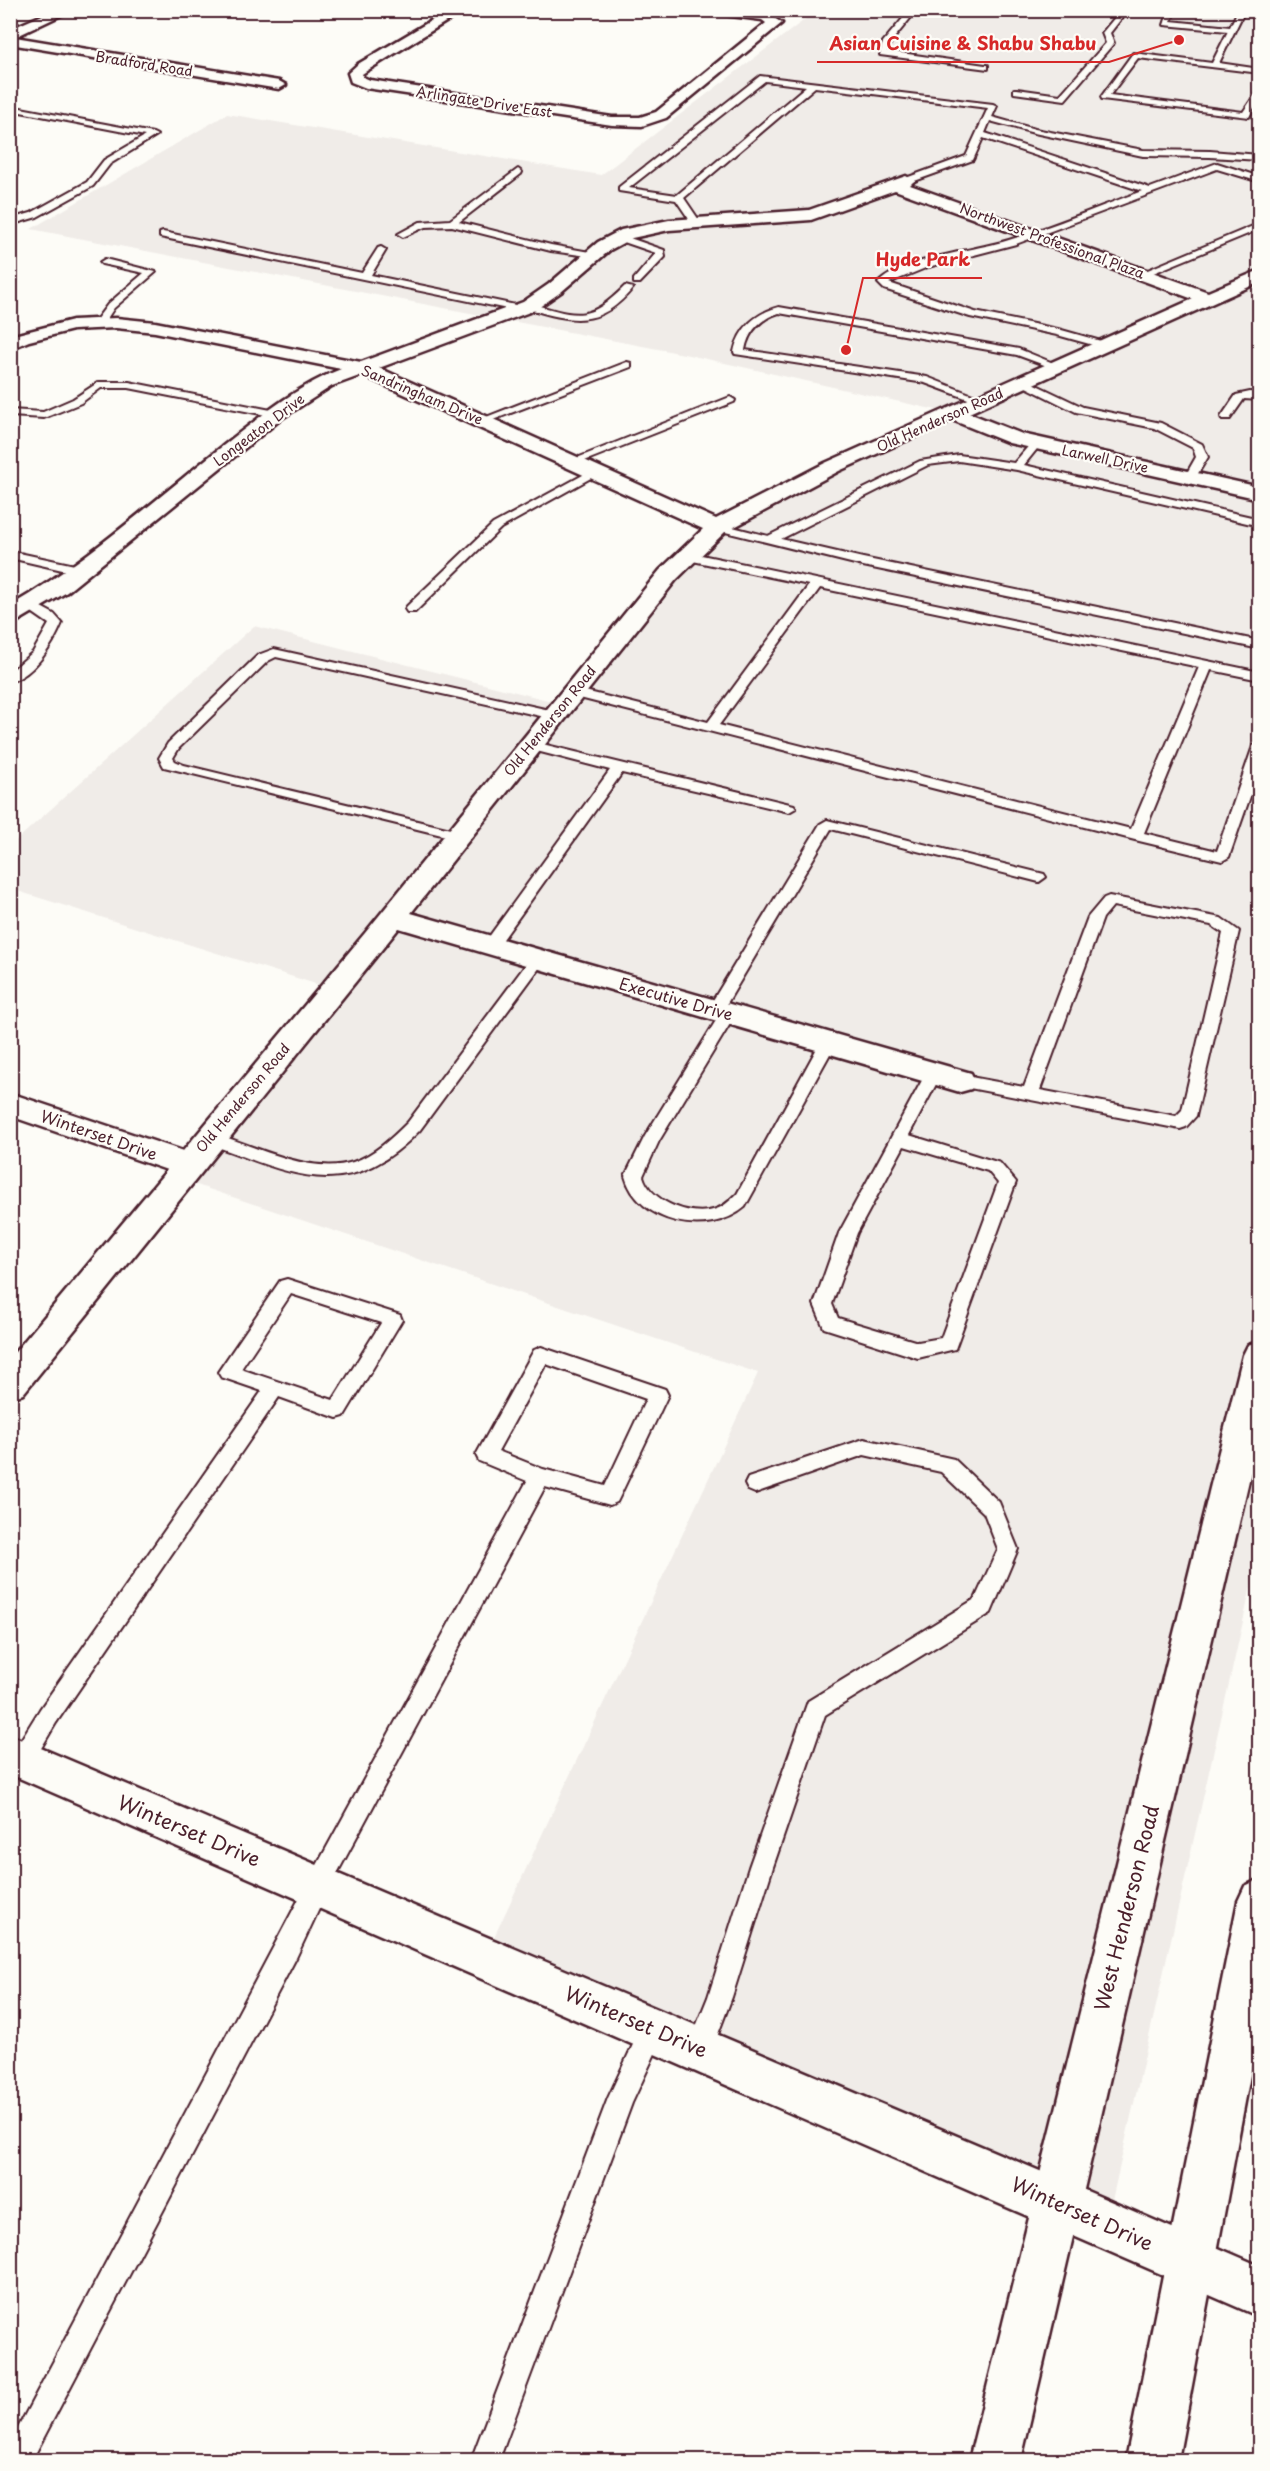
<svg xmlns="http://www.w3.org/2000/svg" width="1270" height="2471" font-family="'Playpen Sans',sans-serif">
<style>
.built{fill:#f0ece8}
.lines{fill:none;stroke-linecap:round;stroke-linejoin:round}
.lane-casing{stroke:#4a1f2b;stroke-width:4}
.street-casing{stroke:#4a1f2b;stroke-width:5}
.secondary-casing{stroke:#4a1f2b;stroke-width:5}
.lane{fill:#fdfcf7;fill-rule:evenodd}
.street{fill:#fdfcf7;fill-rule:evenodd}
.secondary{fill:#fdfcf7;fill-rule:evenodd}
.labels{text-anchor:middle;stroke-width:4.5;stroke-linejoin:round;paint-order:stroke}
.far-street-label{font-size:14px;fill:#4a1f2b;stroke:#fdfcf7}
.street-label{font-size:16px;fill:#4a1f2b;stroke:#fdfcf7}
.near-street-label{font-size:20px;fill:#4a1f2b;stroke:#fdfcf7}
.leader{fill:none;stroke:#d62828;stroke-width:2}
.callout-dot{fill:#d62828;stroke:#fdfcf7;stroke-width:2}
.callout-label{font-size:18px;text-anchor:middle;font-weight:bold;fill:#d62828;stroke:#fdfcf7;stroke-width:4.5;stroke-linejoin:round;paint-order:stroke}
</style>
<rect width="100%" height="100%" fill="#fdfcf7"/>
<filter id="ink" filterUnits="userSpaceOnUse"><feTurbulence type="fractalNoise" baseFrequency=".0167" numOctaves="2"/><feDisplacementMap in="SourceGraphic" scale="12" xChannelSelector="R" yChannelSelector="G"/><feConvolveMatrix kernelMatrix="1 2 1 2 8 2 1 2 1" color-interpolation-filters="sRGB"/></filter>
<g filter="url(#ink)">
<polygon class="built" points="816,11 1259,11 1259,1551 1103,2240 480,1967 758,1373 182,1180 335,990 11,889 10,846 254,626 567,705 706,543 760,509 950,413 684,354 31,229 227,114 601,175"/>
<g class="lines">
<g class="lane-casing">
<g id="lane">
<polygon points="910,10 917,10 891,42 887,51 985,65 988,65 988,69 880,55 883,42"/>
<polygon points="1121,10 1128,10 1110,33 1114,43 1065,100 1014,93 1014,89 1017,89 1060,95 1106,43 1102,33"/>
<polygon points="1169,10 1176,10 1171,21 1230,27 1238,10 1245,10 1219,63 1260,69 1260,73 1138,58 1110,95 1243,112 1260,87 1260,97 1249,117 1102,99 1101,97 1133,53 1212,63 1228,31 1164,25"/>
<path d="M 760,76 L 993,104 L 997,106 L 992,117 L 1035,129 L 1143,150 L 1210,151 L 1260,155 L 1260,160 L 1210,157 L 1143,156 L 1034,133 L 990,121 L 985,133 L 1150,188 L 1217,163 L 1260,177 L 1260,182 L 1217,169 L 1016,244 L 928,267 L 889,283 L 975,312 L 1058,329 L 1108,343 L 1108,347 L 1104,348 L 1057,335 L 970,317 L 884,289 L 878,283 C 904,257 977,251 1012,239 C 1056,225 1099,207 1142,191 L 983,138 L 973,160 L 909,183 L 903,183 L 903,179 L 966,156 L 988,108 L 815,87 L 684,198 L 701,223 L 699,225 L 693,225 L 676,200 L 619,191 L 619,187 ZM 765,81 L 806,86 L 677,195 L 629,188 Z"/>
<polygon points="10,106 153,133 157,135 110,164 93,186 37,217 10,225 10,219 31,213 87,182 104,160 145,136 10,110"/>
<polygon points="518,169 522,172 521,174 459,222 551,245 595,253 595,257 551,251 452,226 425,227 403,237 398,234 420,222 450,220"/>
<polygon points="1260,223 1260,229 1146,276 1138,274"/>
<path d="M 163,232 L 362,273 L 378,248 L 381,247 L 386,250 L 371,275 L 525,307 L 529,303 C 577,316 587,324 625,286 L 633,288 C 599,329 572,322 526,308 L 522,312 L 160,237 L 160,233 Z"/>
<polygon points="615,235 621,235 664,250 665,257 640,283 634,283 634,279 656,253 615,239"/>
<polygon points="105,259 156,272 114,308 102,326 98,327 93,324 108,304 144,273 102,264 100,262"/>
<path d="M 779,307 L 1019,349 L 1063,367 L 1058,370 L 1017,355 L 779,313 C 762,318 748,331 745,350 L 927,377 L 988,401 L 983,404 L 979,403 L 925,383 L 735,354 L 734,352 C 739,328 756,313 779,307 Z"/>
<polygon points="627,362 631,363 631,367 485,423 477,423 476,421"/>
<polygon points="1024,379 1083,407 1161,423 1202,444 1208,457 1194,480 1186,480 1184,478 1196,457 1193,448 1154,428 1076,412 1020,384 1019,382"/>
<polygon points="99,382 129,382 276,411 281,414 276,417 129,388 101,388 81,403 44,418 10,416 10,410 43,412 73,399"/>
<polygon points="1250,392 1260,394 1260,400 1244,399 1230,419 1222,419 1221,417 1236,395"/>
<polygon points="730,397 735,400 734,402 577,464 569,464 567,462"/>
<polygon points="1036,441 1041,444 1024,465 1260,519 1260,526 1017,470 959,461 928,465 781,539 863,558 1260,641 1260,649 863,566 713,529 711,527 717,523 768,536 920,461 959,455 1014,463 1032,442"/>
<polygon points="594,469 600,472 598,474 501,528 415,612 407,612 405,609 407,606 493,524"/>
<polygon points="10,551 84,567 86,570 80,574 10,558"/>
<path d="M 687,552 L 1260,672 L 1260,680 L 1211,670 L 1144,833 L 1217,851 L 1253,746 L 1260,742 L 1260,768 L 1229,857 L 1222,861 L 1135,840 L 568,695 L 566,692 L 568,689 L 573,688 L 708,722 L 809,585 L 683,559 L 681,556 ZM 820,588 L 1199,667 L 1131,829 L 719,725 Z"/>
<path d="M 30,601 L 54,614 L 62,623 C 53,645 35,674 10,682 L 10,672 L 33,652 L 49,624 L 26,608 L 24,605 Z"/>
<polygon points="274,649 554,711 561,715 554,719 276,657 268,661 179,748 173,758 175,761 184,765 463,832 465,835 463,838 458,839 164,767 159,758 168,743 258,655"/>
<polygon points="530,741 794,805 796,808 789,812 622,773 496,949 486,949 483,945 486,941 610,770 525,748 523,745 525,742"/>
<path d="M 827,820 L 1044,874 L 1046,877 L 1039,882 L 831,829 L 723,1010 L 734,1010 L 736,1014 L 659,1141 L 643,1176 C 650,1201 689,1217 713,1210 C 722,1208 730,1201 737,1194 L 822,1039 L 834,1039 L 836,1043 L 745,1207 C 709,1238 638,1224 625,1176 L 645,1136 L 720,1014 L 709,1014 L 707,1010 L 820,824 Z"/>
<path d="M 1109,896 L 1221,918 L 1239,931 L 1196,1116 L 1186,1127 L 1180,1129 L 954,1085 L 952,1081 L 954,1077 L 960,1075 L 1024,1087 L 1088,917 L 1104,898 ZM 1113,906 L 1211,925 L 1223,933 L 1182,1110 L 1176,1116 L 1040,1090 L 1103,918 Z"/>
<path d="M 538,954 L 543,955 L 546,959 L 543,963 L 420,1130 C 346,1207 291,1173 204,1142 L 201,1138 L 204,1134 L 210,1132 C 251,1144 310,1176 353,1162 C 374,1155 392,1138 408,1122 L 533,955 Z"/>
<path d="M 934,1067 L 940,1069 L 942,1073 L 909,1135 L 1000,1163 L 1016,1182 L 955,1349 L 918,1358 L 824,1328 L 814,1304 L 839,1233 L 926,1073 L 928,1069 ZM 904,1146 L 988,1171 L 998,1183 L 941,1338 L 918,1342 L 838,1318 L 832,1304 L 857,1233 Z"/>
<path d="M 287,1279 L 400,1315 L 402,1320 L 344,1416 L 337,1418 L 279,1397 L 56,1723 L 30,1767 L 22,1770 L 14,1767 L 11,1759 L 14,1751 L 40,1709 L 262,1391 L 221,1377 L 218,1372 L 280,1281 ZM 291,1294 L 381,1323 L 333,1400 L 241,1369 Z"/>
<path d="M 541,1347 L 665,1389 L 668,1395 L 620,1496 L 617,1502 L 610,1505 L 545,1487 L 326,1894 L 296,1958 L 32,2460 L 10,2460 L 10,2443 L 310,1878 L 527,1481 L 479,1461 L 476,1455 L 534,1350 ZM 546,1364 L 646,1399 L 605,1486 L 543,1469 L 498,1451 Z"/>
<polygon points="864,1439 954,1459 999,1502 1018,1549 991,1613 825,1715 773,1867 732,1997 709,2058 700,2062 691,2058 687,2049 708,1997 749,1867 808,1701 975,1599 998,1549 984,1513 941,1472 864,1455 755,1493 748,1490 745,1484 748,1478"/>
<polygon points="653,2017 662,2021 666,2030 632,2103 499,2460 471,2460 608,2098 644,2021"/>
</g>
</g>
<g class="street-casing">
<g id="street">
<polygon points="54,10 72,10 15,37 279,81 286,85 279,89 10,44 10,29"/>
<polygon points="449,10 465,10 368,70 362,74 363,77 370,80 612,117 640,117 656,112 766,23 762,20 716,14 710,10 766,13 782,23 666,118 642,126 612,125 366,88 351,82 348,73 358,64"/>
<path d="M 906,176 L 914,181 L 910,185 L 1208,292 L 1260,270 L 1260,282 L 969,413 L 1022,434 L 1260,487 L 1260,499 L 1009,443 L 952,420 L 839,471 L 725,532 L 676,580 L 411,913 L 971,1073 L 975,1081 L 971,1089 L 960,1092 L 399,928 L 23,1394 L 10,1398 L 10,1358 L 167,1170 L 10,1116 L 10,1093 L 183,1151 L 365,933 L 660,570 L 703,529 L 362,375 L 332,386 L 281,419 L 67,592 L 18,621 L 10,623 L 10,606 C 84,563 149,505 215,452 C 255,421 294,387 341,369 L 155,332 L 116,328 L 73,330 L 29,341 L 10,349 L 10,336 L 73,320 L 116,318 L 155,322 L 361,362 L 523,302 L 549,284 L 598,242 L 621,230 L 669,220 L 809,210 ZM 895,190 L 1193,299 L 825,463 L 716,519 L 379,368 L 535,310 L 561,292 L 610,250 L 632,238 L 669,230 L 811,220 Z"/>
<polygon points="10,1735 1073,2185 1260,2266 1260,2317 10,1774"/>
</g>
</g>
<g class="secondary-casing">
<g id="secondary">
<polygon points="1250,10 1260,10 1260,15 1251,13"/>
<polygon points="1260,1341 1260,1433 1021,2460 969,2460 1243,1355 1248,1345"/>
<polygon points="1260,1879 1260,2022 1178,2460 1126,2460 1238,1901 1245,1886"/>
</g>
</g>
<use href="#lane" class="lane"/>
<use href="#street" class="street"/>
<use href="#secondary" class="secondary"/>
</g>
</g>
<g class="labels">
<g class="far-street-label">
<text transform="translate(144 64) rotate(9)" y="5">Bradford Road</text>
<text transform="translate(484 102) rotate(9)" y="5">Arlingate Drive East</text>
<text transform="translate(1052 241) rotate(20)" y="5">Northwest Professional Plaza</text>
<text transform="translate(422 395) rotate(23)" y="5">Sandringham Drive</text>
<text transform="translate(940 420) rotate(-24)" y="5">Old Henderson Road</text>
<text transform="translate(259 430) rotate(-37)" y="5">Longeaton Drive</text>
<text transform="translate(1105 459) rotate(12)" y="5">Larwell Drive</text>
<text transform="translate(550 721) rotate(-51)" y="5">Old Henderson Road</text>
<text transform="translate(243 1098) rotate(-50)" y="5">Old Henderson Road</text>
</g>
<g class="street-label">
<text transform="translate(676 999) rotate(16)" y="6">Executive Drive</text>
<text transform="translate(99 1135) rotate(19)" y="6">Winterset Drive</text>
</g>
<g class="near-street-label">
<text transform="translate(189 1831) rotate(23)" y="7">Winterset Drive</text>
<text transform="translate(1127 1908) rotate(-76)" y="7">West Henderson Road</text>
<text transform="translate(636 2022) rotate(23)" y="7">Winterset Drive</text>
<text transform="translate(1082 2214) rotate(24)" y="7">Winterset Drive</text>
</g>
</g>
<path class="leader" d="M1179 40L1109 62H817M846 350L863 278H982"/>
<g class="callout-dot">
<circle cx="1179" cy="40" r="6"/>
<circle cx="846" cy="350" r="6"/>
</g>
<g class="callout-label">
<text x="963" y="50">Asian Cuisine &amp; Shabu Shabu</text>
<text x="923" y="266">Hyde Park</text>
</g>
<rect width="1270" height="2471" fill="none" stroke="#fdfcf7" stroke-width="36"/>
<rect x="18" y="18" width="1234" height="2435" fill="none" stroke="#4a1f2b" stroke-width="2" filter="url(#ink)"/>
</svg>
